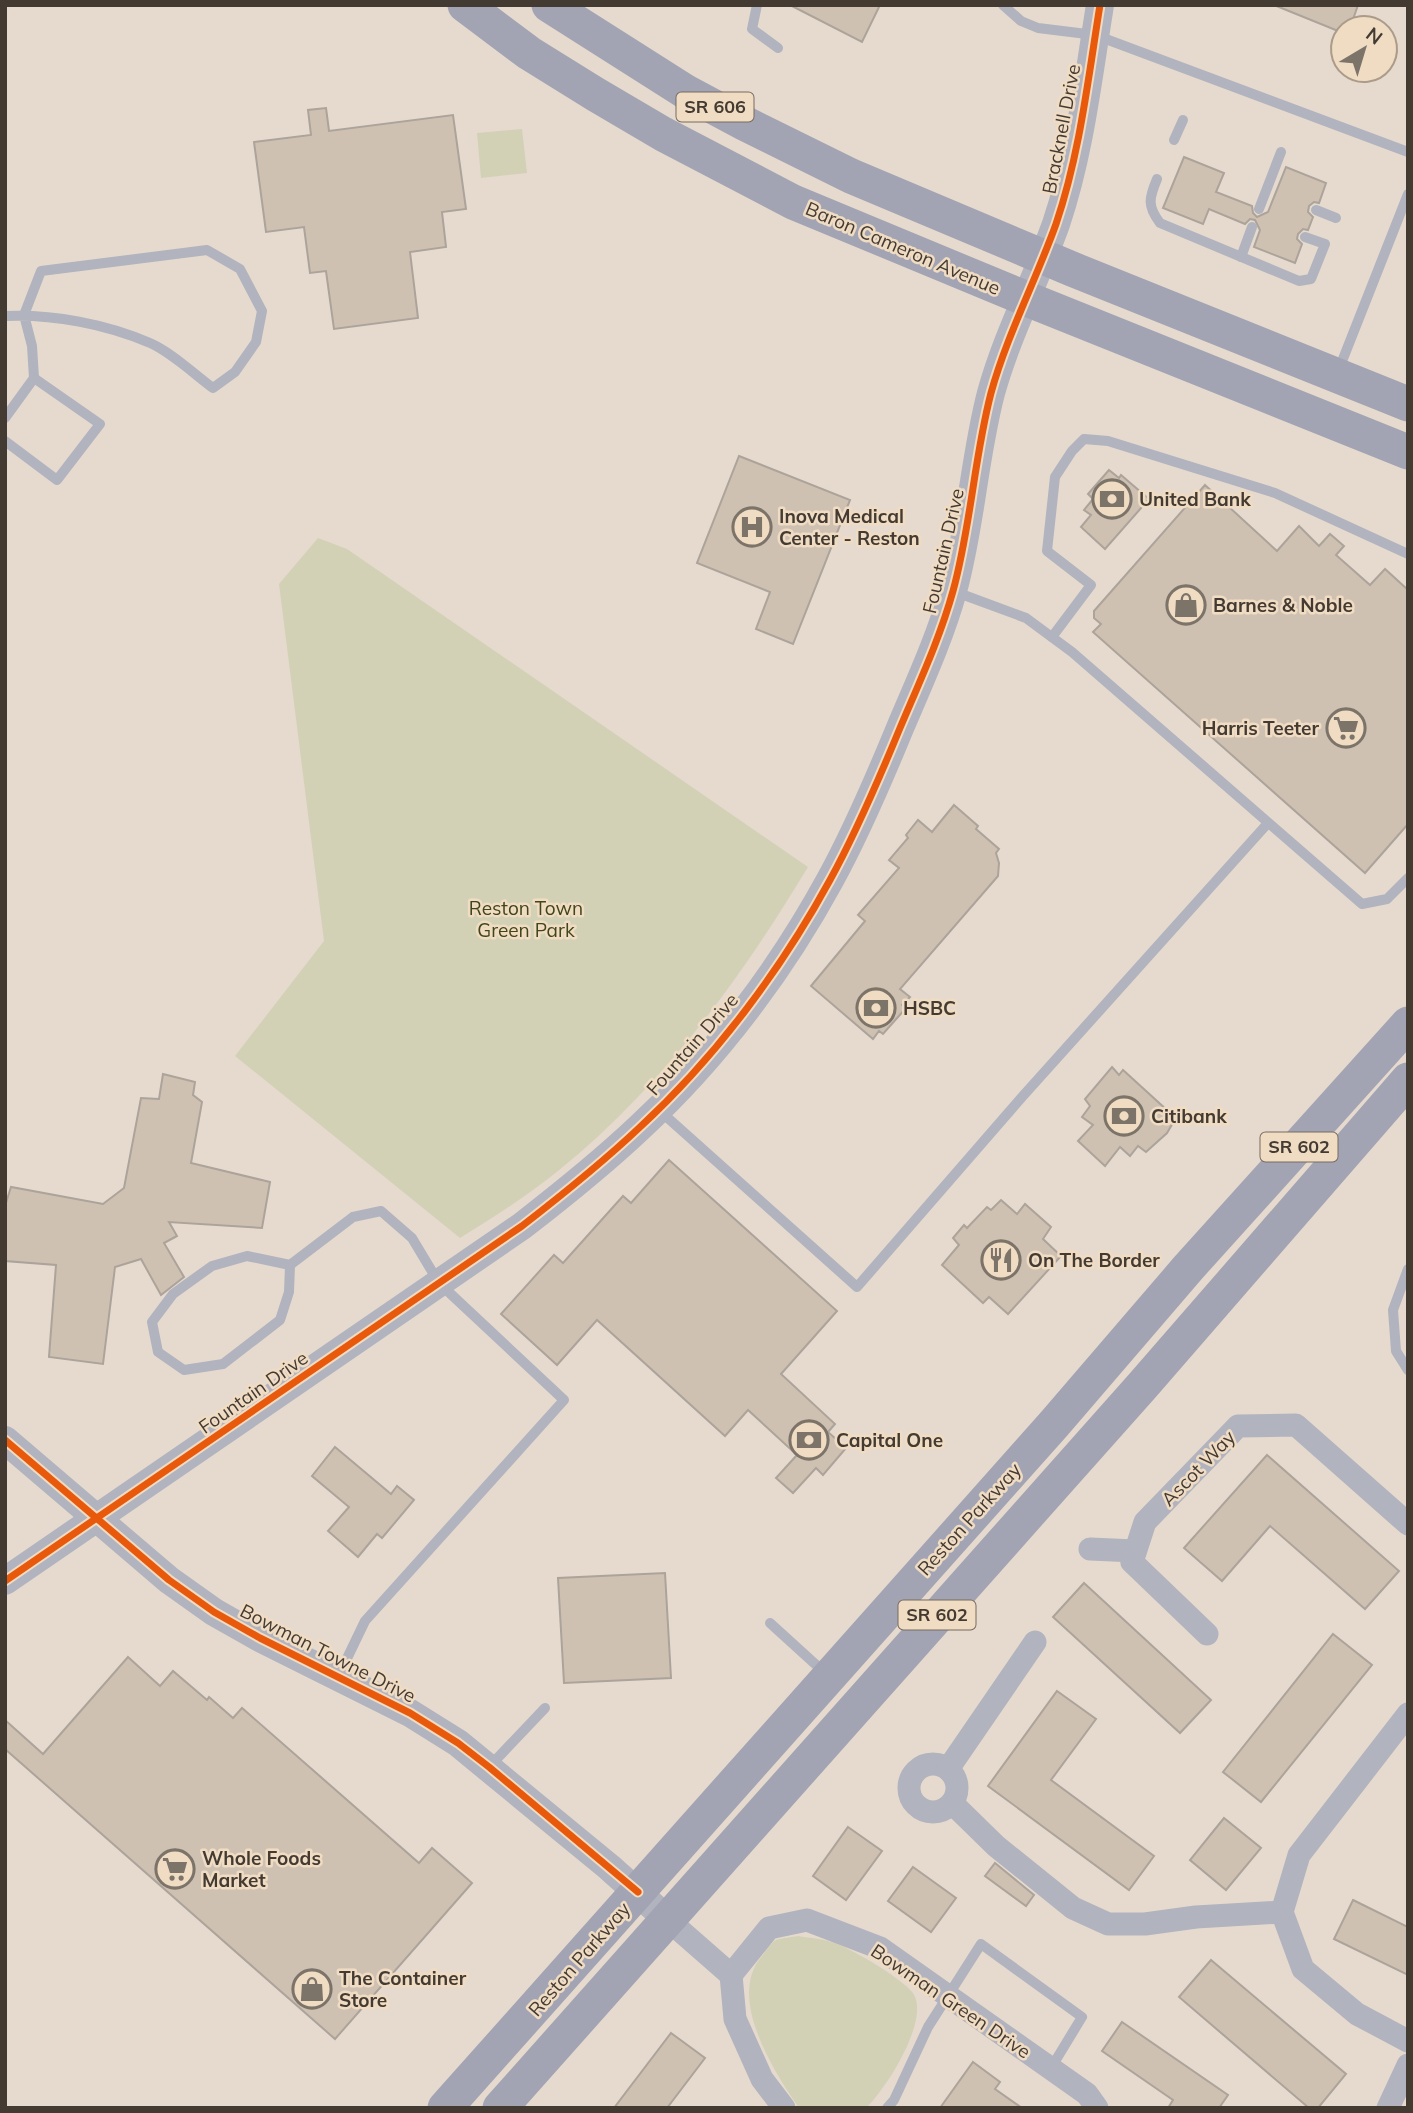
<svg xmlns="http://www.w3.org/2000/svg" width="1413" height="2113" font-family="Mulish,sans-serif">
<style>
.green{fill:#d2d1b6}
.building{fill:#cfc1b2;stroke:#aca39a;stroke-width:2}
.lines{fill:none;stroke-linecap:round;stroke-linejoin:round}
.service{stroke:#b1b3be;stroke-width:10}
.minor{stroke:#b1b3be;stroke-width:23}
.tertiary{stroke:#b1b3be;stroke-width:28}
.primary{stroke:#a2a4b3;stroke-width:35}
.cycleway-casing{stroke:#f0dbc3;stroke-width:11}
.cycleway{stroke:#e8590c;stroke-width:7}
.labels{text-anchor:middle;stroke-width:5;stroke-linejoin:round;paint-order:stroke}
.shield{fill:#f0dbc3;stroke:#776b5e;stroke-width:2}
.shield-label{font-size:18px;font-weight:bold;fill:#433b32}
.street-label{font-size:19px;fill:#433b32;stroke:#f0dbc3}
.poi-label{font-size:19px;font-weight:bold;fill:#433b32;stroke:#f0dbc3;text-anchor:start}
.park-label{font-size:19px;fill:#3f4617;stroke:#f0dbc3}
</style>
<rect width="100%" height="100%" fill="#e6dace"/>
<g class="green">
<polygon points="522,129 527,173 481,178 477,133"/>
<path d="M 318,538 L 347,549 L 808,867 C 740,980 661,1088 558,1171 C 527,1196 494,1217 460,1238 L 235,1056 L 324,941 L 279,584 Z"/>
<path d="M 798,1936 C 810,1938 824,1939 835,1943 C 852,1949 903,1979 913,1993 C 931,2019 886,2089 866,2108 L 799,2108 C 774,2072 726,1997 762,1956 C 766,1951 771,1943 776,1940 C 782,1938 791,1937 798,1936 Z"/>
</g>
<g class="building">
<polygon points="790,5 880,5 862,42"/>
<polygon points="1274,5 1358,5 1350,28 1343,28 1343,33"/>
<polygon points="326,108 329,131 453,115 466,209 442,212 446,247 410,252 418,318 334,329 326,271 310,273 304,227 266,232 254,142 311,135 308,110"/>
<polygon points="1184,157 1224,173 1216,192 1252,206 1253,213 1257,217 1268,212 1286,167 1326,183 1319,203 1314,202 1309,206 1308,212 1313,217 1308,230 1303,229 1298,234 1297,239 1302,244 1295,263 1254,247 1260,230 1255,220 1250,219 1245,224 1209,209 1203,224 1163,208"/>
<polygon points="739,456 850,500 793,644 756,629 770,592 697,563"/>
<polygon points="1109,470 1119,478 1121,475 1149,499 1105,549 1081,527 1091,515 1084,510 1093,499 1088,494"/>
<polygon points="1205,485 1277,551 1299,526 1319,546 1330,534 1344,546 1336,555 1370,585 1385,569 1408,590 1408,824 1365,873 1093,632 1101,624 1094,618 1094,611"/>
<polygon points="954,805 978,826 976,829 999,849 996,853 999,863 998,876 900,989 910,997 902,1005 906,1008 883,1034 879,1031 873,1039 811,986 865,921 858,915 899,868 889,860 908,838 906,835 918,820 932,832"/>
<polygon points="1112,1067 1119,1075 1123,1070 1169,1112 1166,1116 1174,1121 1167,1133 1146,1152 1138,1146 1130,1156 1120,1147 1105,1166 1078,1141 1093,1125 1082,1117 1090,1106 1085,1099"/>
<polygon points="163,1074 195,1082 193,1095 202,1102 191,1163 270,1182 262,1228 169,1222 177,1236 164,1243 184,1277 161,1295 141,1259 115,1267 103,1364 49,1357 56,1265 5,1261 5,1206 11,1187 103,1204 124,1188 141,1098 159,1099"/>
<polygon points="669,1160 837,1311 781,1374 835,1424 828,1432 846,1448 823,1475 816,1468 793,1493 776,1478 797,1455 748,1410 725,1436 597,1320 557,1365 501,1314 554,1255 563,1263 623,1196 631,1203"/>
<polygon points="1001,1200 1017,1214 1025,1204 1051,1227 1043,1239 1061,1256 1008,1314 989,1297 983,1303 942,1265 959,1245 953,1238 964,1225 967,1228 987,1207 991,1210"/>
<polygon points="335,1447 391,1494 397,1486 414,1500 382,1538 377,1534 358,1557 328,1531 349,1507 312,1476"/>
<polygon points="1267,1455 1399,1571 1365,1609 1270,1526 1222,1581 1184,1548"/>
<polygon points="665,1573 671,1678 564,1683 558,1578"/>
<polygon points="1084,1583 1211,1700 1180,1733 1053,1617"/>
<polygon points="1333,1634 1372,1665 1261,1802 1223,1772"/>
<polygon points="128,1657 160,1686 173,1671 207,1700 209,1697 233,1718 242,1708 419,1863 432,1848 472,1883 335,2039 5,1749 5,1720 43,1754"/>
<polygon points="1057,1691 1096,1719 1051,1780 1154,1856 1129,1890 988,1786"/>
<polygon points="1224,1818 1261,1848 1226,1890 1190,1860"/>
<polygon points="848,1827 882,1851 846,1900 813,1876"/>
<polygon points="995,1863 1034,1895 1026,1906 985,1876"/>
<polygon points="913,1867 956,1898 931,1932 888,1901"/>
<polygon points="1353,1900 1408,1927 1408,1975 1334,1939"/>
<polygon points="1211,1960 1346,2074 1318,2108 1309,2108 1179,1997"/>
<polygon points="1122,2022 1228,2095 1219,2108 1168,2108 1173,2100 1102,2051"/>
<polygon points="671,2033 705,2058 667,2108 614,2108"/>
<polygon points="973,2062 1000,2082 995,2089 1022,2108 940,2108"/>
</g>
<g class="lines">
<g class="service">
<polyline points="757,5 752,29 778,48"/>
<polyline points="1003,5 1021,21 1038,28 1095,35 1408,152"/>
<polyline points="1174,140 1183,120"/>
<path d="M 1157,179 C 1149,198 1147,206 1160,223 L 1299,281 L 1311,279 L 1325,244 L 1305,237"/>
<polyline points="1259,209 1281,152"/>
<polyline points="1316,210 1336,218"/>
<polyline points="1241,257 1252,227"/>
<path d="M 5,316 C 53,314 106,324 150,343 C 171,352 194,374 213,388 L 235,372 L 256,342 L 262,311 L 240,269 L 207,250 L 41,271 L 24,315 L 32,346 L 34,378 L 5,418"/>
<polyline points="1339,369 1408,194"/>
<polyline points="5,441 57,480 100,424 34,378"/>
<polyline points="953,591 1026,618 1072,652 1362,904 1387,899 1408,878"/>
<polyline points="1052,637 1091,585 1047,551 1055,477 1072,451 1084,439 1108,441 1275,493 1408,554"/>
<polyline points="660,1111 857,1287 1022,1097 1268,823"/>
<polyline points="290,1265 289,1292 280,1320 223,1364 184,1370 158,1352 152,1322 173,1294 212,1266 247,1256 290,1265 353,1217 381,1211 412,1238 439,1283 564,1400 365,1621 339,1675"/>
<polyline points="1408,1269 1393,1310 1396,1351 1408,1370"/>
<polyline points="770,1623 825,1673"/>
<polyline points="489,1767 545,1708"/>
<polyline points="887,2108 894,2100 928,2027 981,1944 1082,2017 1051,2068"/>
</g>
<g class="minor">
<polyline points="1090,1549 1135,1551"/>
<polyline points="1207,1634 1132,1562 1145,1522 1238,1426 1296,1425 1408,1524"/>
<polyline points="1408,1714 1299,1855 1282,1912 1303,1969 1357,2014 1408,2041"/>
<circle cx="933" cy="1788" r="24"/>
<polyline points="948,1769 1035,1642"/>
<polyline points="952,1803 996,1846 1073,1908 1108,1924 1145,1924 1196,1917 1282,1912"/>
<polyline points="667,1919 731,1975 735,2019 762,2079 784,2108"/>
<polyline points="731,1975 769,1928 807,1920 880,1948 1087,2094 1097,2108"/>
<polyline points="1388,2108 1408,2065"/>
</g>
<g class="tertiary">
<polyline points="5,1440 169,1580 214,1612 260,1638 410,1713 458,1743 609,1867 667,1919"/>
<path d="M 5,1581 L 522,1226 C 562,1195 602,1163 639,1128 C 715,1058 781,970 830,880 C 857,831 879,779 900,728 C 919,683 940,638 953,591 C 971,526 974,458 991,393 C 1007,335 1036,280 1056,224 C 1080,153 1088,79 1100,5"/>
</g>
<g class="primary">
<polyline points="465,5 529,53 595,94 663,134 793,202 1027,299 1408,452"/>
<polyline points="549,5 686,92 744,123 851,176 1072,269 1408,404"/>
<polyline points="445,2108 1054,1424 1188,1268 1408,1024"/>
<polyline points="500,2108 1143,1385 1408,1080"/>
</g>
<g class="cycleway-casing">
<g id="cycleway">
<polyline points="5,1440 169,1580 214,1612 260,1638 410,1713 458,1743 489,1767 638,1892"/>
<path d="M 5,1581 L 522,1226 C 562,1195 602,1163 639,1128 C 715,1058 781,970 830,880 C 857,831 879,779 900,728 C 919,683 940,638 953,591 C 971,526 974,458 991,393 C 1007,335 1036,280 1056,224 C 1080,153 1088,79 1100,5"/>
</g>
</g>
<use href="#cycleway" class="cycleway"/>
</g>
<defs>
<g id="bank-ring" transform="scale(2.0125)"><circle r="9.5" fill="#f0dbc3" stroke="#7c7369" stroke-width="1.5"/><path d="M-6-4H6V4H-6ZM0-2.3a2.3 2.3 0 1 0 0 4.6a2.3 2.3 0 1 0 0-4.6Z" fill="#7c7369"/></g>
<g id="hospital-ring" transform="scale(2.0125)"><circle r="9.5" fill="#f0dbc3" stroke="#7c7369" stroke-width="1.5"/><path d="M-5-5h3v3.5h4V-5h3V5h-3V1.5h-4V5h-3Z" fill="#7c7369"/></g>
<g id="shop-ring" transform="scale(2.0125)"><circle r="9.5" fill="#f0dbc3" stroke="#7c7369" stroke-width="1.5"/><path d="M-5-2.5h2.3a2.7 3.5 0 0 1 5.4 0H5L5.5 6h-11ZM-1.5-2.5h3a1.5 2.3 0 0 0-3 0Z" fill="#7c7369"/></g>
<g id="supermarket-ring" transform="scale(2.0125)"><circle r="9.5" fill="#f0dbc3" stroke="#7c7369" stroke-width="1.5"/><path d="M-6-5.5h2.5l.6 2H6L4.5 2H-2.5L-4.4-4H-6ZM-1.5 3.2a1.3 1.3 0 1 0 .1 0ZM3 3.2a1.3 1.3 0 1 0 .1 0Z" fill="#7c7369"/></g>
<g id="restaurant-ring" transform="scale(2.0125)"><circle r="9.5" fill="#f0dbc3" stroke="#7c7369" stroke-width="1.5"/><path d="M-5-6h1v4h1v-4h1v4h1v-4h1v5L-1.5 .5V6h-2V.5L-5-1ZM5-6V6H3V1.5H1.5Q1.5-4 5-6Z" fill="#7c7369"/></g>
</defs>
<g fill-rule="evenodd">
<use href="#bank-ring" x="1112" y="499"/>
<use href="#hospital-ring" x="752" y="527"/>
<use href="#shop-ring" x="1186" y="605"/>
<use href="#supermarket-ring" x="1346" y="728"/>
<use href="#bank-ring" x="876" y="1008"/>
<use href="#bank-ring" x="1124" y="1116"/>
<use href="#restaurant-ring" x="1001" y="1260"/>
<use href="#bank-ring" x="809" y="1440"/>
<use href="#supermarket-ring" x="175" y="1869"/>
<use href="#shop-ring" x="312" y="1989"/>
</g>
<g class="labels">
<g class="shield">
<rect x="676.5" y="92.5" width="77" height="29" rx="5"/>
<rect x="1260.5" y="1132.5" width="77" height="29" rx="5"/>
<rect x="898.5" y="1600.5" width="77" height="29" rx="5"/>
</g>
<g class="shield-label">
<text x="715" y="113">SR 606</text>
<text x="1299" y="1153">SR 602</text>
<text x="937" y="1621">SR 602</text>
</g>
<g class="street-label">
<text transform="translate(1061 129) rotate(-79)" y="7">Bracknell Drive</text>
<text transform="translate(903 248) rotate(23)" y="7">Baron Cameron Avenue</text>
<text transform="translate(943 551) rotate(-77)" y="7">Fountain Drive</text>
<text transform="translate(692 1044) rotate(-49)" y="7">Fountain Drive</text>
<text transform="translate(253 1392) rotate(-35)" y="7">Fountain Drive</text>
<text transform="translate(1198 1468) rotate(-46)" y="7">Ascot Way</text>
<text transform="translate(969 1519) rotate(-48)" y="7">Reston Parkway</text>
<text transform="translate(328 1653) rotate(27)" y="7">Bowman Towne Drive</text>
<text transform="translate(579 1959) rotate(-49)" y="7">Reston Parkway</text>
<text transform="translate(951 2001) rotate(34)" y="7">Bowman Green Drive</text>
</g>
<g class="poi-label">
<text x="1139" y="506">United Bank</text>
<text x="779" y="523">Inova Medical<tspan x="779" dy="22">Center - Reston</tspan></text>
<text x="1213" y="612">Barnes &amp; Noble</text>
<text x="1319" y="735" text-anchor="end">Harris Teeter</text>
<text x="903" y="1015">HSBC</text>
<text x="1151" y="1123">Citibank</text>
<text x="1028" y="1267">On The Border</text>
<text x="836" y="1447">Capital One</text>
<text x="202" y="1865">Whole Foods<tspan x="202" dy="22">Market</tspan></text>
<text x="339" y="1985">The Container<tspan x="339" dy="22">Store</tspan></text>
</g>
<g class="park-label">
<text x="526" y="915">Reston Town<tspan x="526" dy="22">Green Park</tspan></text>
</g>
</g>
<rect width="1413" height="2113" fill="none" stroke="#433b32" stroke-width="14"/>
<g transform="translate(1364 49) rotate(38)"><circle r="33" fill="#f0dbc3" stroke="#ab9b89" stroke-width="2"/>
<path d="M0-5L12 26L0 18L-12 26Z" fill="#7c7369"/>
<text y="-10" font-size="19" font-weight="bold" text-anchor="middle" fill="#433b32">N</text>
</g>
</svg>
